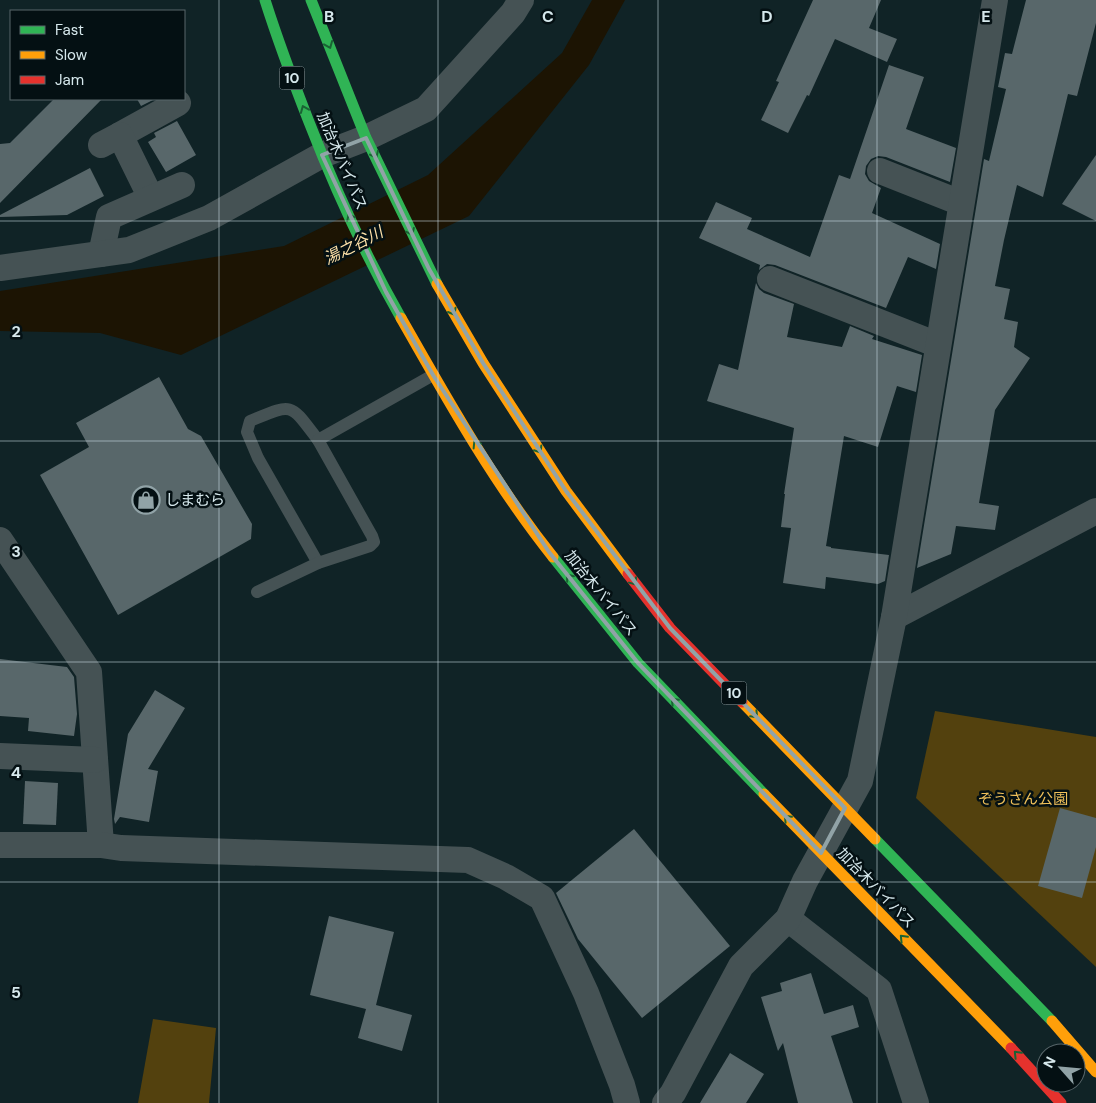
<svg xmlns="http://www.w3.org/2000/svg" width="1096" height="1103" font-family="'DM Sans','Noto Sans JP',sans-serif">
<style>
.green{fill:#53410e}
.water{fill:#1c1403}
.building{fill:#58676a}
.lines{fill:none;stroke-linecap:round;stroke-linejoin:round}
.lane{stroke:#455254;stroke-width:12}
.street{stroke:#455254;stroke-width:26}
.fast{stroke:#30b455;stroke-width:11}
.slow{stroke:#ff9f0a;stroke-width:11}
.jam{stroke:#e5322d;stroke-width:11}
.oneway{stroke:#1a6234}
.marked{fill:none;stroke:#91a3a7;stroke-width:4;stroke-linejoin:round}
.grid{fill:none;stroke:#d6e8ec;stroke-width:1;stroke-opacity:0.55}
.labels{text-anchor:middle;stroke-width:5;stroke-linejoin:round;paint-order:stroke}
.shield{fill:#041013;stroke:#97a7ab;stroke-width:1}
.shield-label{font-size:14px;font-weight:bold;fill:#d6e8ec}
.street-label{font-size:15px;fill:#d6e8ec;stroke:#041013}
.poi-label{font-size:15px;fill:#d6e8ec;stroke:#041013;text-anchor:start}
.park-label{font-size:15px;fill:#efc05a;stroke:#041013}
.water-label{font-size:16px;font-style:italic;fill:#fbdea6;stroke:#041013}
.grid-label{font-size:16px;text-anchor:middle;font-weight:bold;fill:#d6e8ec;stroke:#041013;stroke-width:5;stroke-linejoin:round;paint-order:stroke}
</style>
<rect width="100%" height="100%" fill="#102326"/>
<g class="green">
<polygon points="935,711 1096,737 1096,967 916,798"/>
<polygon points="153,1019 216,1028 209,1103 138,1103"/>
</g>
<polygon class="water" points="592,0 625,0 589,65 469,216 181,355 100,333 0,331 0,291 284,246 428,175 562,53"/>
<g class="building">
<polygon points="813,0 881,0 869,28 897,39 887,62 835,39 809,96 807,95 788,133 761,120 779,82 776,81"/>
<polygon points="1026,0 1096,0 1096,23 1077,96 1068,94 1043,197 1017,185 1004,240 995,286 1010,289 1004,319 1018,322 1014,347 1030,358 995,410 979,503 999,506 995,530 956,526 951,554 917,568 984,159 989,161 1006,89 998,87 1005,53 1012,54"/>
<polygon points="889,65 924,77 906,129 956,148 950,182 886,157 878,156 871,159 866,166 865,174 869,181 881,188 872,213 940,244 936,269 908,257 886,308 775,265 767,264 759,270 760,265 699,238 716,202 752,218 747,229 810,257 839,175 850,179"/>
<polygon points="54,99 102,99 0,203 0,144 10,143"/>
<polygon points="137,99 155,99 141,106"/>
<polygon points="177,121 196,155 166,172 148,142 156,137 154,133"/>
<polygon points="1096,155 1096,221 1062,204"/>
<polygon points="90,168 104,196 67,215 0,217 0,215"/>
<polygon points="756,283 759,289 764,293 794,304 787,337 842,347 850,326 874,336 872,339 922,355 916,392 897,386 878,447 844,436 826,546 831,547 831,548 889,555 885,581 878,584 826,577 825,589 783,583 791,528 781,527 785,494 784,494 794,428 707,401 719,364 738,370"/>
<polygon points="159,377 188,429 201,436 252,524 251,539 118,615 40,475 89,447 76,423"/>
<polygon points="0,659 67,667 74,677 77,714 74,736 28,731 29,718 0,716"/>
<polygon points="155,690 185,708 148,769 158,771 149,822 120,817 115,824 114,819 128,734"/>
<polygon points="25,781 58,783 56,825 23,824"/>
<polygon points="1060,808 1096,818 1096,847 1082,898 1038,886"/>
<polygon points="634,829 730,946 642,1018 578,939 556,893"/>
<polygon points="329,916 394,932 376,1005 412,1015 402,1051 358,1038 366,1009 310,995"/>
<polygon points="811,973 824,1014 853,1005 859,1027 831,1036 853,1103 798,1103 783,1043 778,1051 761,997 782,991 780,983"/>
<polygon points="730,1053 764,1074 746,1103 700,1103"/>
</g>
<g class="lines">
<g class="lane">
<path d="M 318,563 L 258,458 L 247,432 L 250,421 C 294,403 289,402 318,440"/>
<polyline points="257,592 318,563 370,546 374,542 372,536 318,440 433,375"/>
</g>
<g class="street">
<polyline points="120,135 178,103"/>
<polyline points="101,145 120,135 151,198"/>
<polyline points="880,171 961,203"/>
<polyline points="101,254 109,217 182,185"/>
<polyline points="0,268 129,250 209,218 322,155 366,138 426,109 513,13 521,0"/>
<polyline points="770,279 938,345"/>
<polyline points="0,540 89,672 101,845"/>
<polyline points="894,617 1096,511"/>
<polyline points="0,756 95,760"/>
<polyline points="0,845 101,845 121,848 468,860 506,877 542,898 586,993 622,1085 627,1103"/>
<polyline points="788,919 879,990 916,1103"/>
<polyline points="665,1103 673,1093 741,966 788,919 805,881 860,781 894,617 995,0"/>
</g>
<g class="fast">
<path d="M 265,0 C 278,41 293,81 309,122 C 335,189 365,255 401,318"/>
<polyline points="311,0 366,138 437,284"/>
<polyline points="553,557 638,663 764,794"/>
<polyline points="875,839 1052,1021"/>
</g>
<g class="slow">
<polyline points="437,284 483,363 566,491 628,574"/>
<path d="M 401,318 C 447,399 494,483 553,557"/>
<polyline points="742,702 875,839"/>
<polyline points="764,794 1011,1048"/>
<polyline points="1052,1021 1096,1072"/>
</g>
<g class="jam">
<polyline points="628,574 670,628 742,702"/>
<polyline points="1011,1048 1061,1103"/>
</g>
</g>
<defs><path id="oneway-chevron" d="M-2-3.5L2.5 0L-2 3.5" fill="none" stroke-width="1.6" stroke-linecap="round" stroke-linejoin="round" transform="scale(1.25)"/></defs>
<g class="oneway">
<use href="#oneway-chevron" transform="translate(329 45) rotate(68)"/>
<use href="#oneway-chevron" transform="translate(304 109) rotate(-112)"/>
<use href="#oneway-chevron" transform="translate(375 155) rotate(65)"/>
<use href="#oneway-chevron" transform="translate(350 217) rotate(-116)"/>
<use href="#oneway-chevron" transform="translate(411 232) rotate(65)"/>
<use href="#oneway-chevron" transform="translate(453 312) rotate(60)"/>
<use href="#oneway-chevron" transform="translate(476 444) rotate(-122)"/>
<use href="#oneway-chevron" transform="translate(539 450) rotate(57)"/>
<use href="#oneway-chevron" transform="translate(569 577) rotate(-129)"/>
<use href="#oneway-chevron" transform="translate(634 582) rotate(53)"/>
<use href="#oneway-chevron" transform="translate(674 701) rotate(-134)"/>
<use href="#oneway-chevron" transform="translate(755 715) rotate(46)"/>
<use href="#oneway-chevron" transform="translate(787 818) rotate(-134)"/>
<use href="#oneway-chevron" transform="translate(903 938) rotate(-134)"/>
<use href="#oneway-chevron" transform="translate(1017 1054) rotate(-134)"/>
</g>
<path class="marked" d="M 366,138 L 429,269 L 483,363 L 566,491 L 670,628 L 845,808 L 821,853 L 638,663 L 549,552 L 433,375 L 386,292 L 322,155 Z"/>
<path class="grid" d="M 219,0 L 219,1103M 438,0 L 438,1103M 658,0 L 658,1103M 877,0 L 877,1103M 0,221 L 1096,221M 0,441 L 1096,441M 0,662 L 1096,662M 0,882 L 1096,882"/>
<defs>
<g id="shop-ring" transform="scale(1.4375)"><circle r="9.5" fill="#041013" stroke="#91a3a7" stroke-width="1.5"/><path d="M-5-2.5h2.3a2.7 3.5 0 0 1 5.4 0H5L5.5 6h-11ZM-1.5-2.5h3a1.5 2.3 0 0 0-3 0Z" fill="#91a3a7"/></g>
</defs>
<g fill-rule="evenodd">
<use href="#shop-ring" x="146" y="500"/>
</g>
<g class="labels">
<g class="shield">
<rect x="279.5" y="66.5" width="25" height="23" rx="4"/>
<rect x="721.5" y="681.5" width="25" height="23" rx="4"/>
</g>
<g class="shield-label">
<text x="292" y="83">10</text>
<text x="734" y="698">10</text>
</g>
<g class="street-label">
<text transform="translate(342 161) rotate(67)" y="5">加治木バイパス</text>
<text transform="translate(601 593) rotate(51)" y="5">加治木バイパス</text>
<text transform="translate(876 888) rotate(46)" y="5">加治木バイパス</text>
</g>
<g class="poi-label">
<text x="165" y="505">しまむら</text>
</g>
<g class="park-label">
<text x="1023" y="804">ぞうさん公園</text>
</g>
<g class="water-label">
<text transform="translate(353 245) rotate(-27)" y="6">湯之谷川</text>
</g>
</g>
<g class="grid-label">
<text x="329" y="22">B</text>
<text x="548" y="22">C</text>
<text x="767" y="22">D</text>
<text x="986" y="22">E</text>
<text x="16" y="337">2</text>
<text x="16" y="557">3</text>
<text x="16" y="778">4</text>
<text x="16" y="998">5</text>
</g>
<rect x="10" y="10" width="175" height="90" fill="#041013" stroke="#58666a"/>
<rect x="20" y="26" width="25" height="8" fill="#30b455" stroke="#58666a"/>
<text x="55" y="35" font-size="15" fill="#d6e8ec">Fast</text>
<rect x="20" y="51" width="25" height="8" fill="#ff9f0a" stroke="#58666a"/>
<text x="55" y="60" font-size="15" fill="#d6e8ec">Slow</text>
<rect x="20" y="76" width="25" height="8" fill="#e5322d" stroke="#58666a"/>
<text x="55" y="85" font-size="15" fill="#d6e8ec">Jam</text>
<g transform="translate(1061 1068) rotate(297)"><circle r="24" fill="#041013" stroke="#58666a"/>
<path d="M0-4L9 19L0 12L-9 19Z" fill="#91a3a7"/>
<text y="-8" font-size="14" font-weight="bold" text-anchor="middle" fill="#d6e8ec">N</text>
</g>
</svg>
